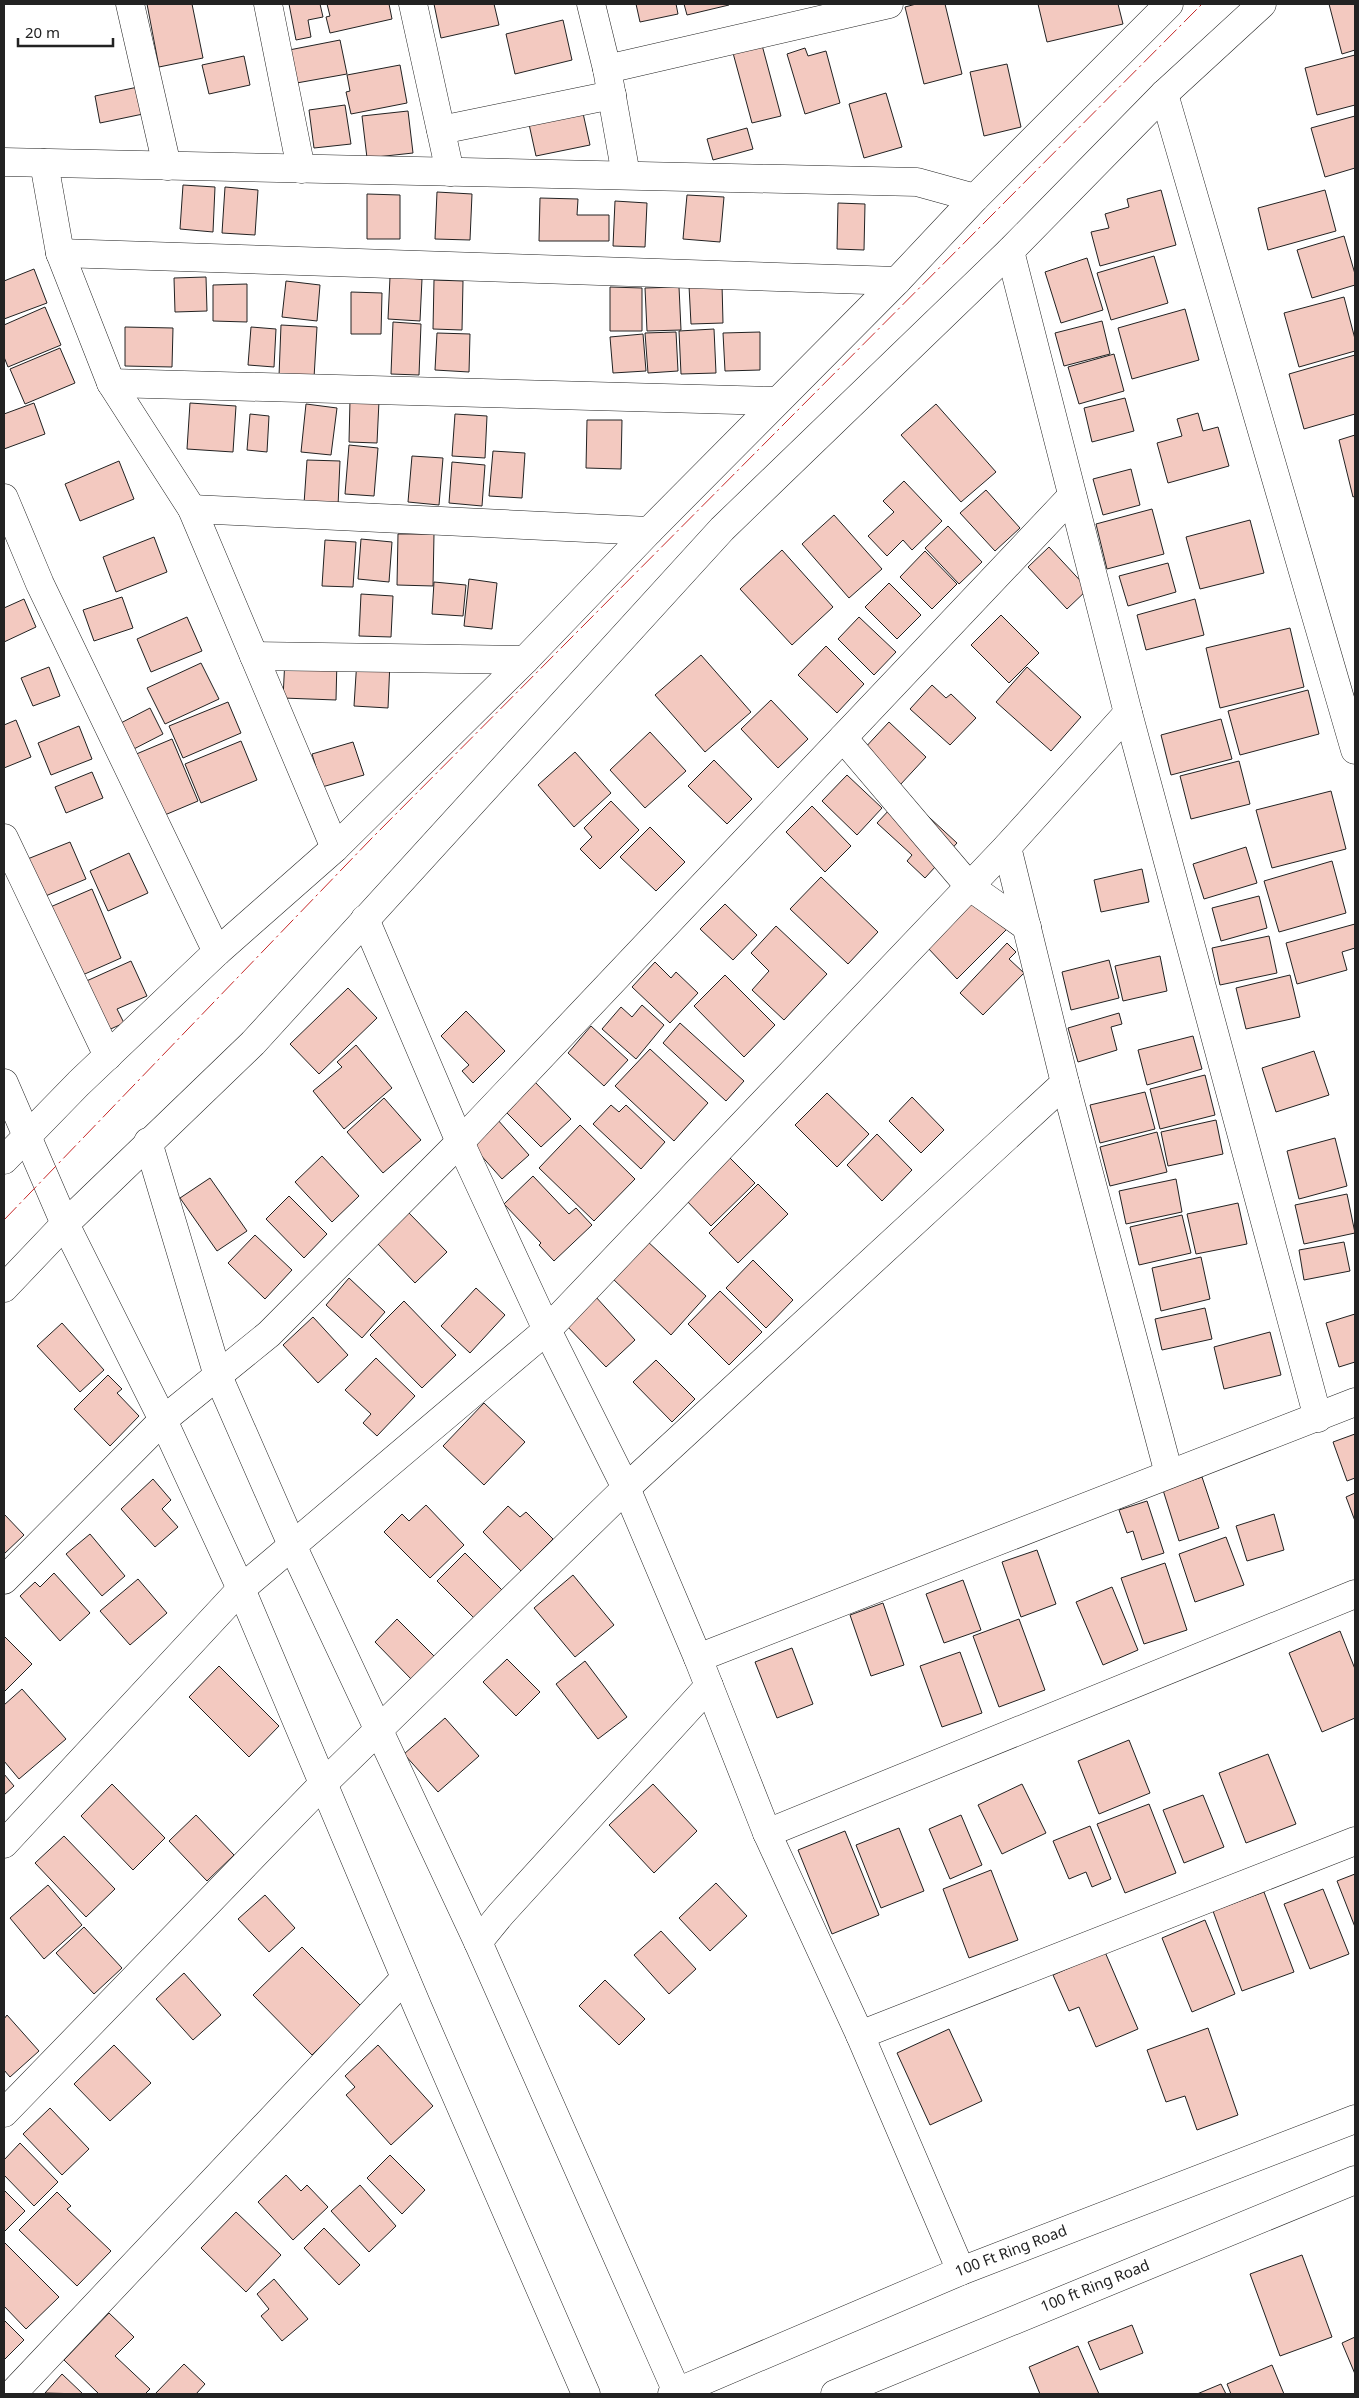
<svg xmlns="http://www.w3.org/2000/svg" width="1359" height="2398" font-family="'Noto Sans',sans-serif">
<style>
.building{fill:#f3c9c0;stroke:#222}
.lines{fill:none;stroke-linecap:round;stroke-linejoin:round}
.street-casing{stroke:#222;stroke-width:29}
.primary-casing{stroke:#222;stroke-width:29}
.street{stroke:#fff;stroke-width:28}
.primary{stroke:#fff;stroke-width:28}
.power{stroke:#c62828;stroke-width:1;stroke-dasharray:18 4 2.5 4;stroke-linecap:butt}
.labels{text-anchor:middle;stroke-width:4;stroke-linejoin:round;paint-order:stroke}
.street-label{font-size:15px;fill:#222;stroke:#fff}
</style>
<rect width="100%" height="100%" fill="#fff"/>
<g class="building">
<polygon points="147,4 192,4 203,58 159,67"/>
<polygon points="289,4 320,4 323,17 308,20 311,37 296,40"/>
<polygon points="327,4 389,4 392,19 330,33 326,17 330,16"/>
<polygon points="434,4 494,4 499,25 441,38"/>
<polygon points="636,4 676,4 678,14 640,22"/>
<polygon points="684,4 729,4 729,5 687,15"/>
<polygon points="916,4 945,4 962,74 924,84 905,7"/>
<polygon points="1038,4 1118,4 1123,24 1047,42"/>
<polygon points="1329,4 1355,4 1355,50 1342,54"/>
<polygon points="563,20 572,60 515,74 506,34"/>
<polygon points="340,40 347,74 291,84 284,51"/>
<polygon points="762,45 781,116 752,123 733,53"/>
<polygon points="805,48 808,56 826,51 840,103 805,114 787,54"/>
<polygon points="1355,55 1355,105 1317,115 1305,68"/>
<polygon points="244,56 250,85 209,94 202,65"/>
<polygon points="1007,64 1021,127 984,136 970,72"/>
<polygon points="400,65 407,103 351,114 346,92 350,91 347,75"/>
<polygon points="138,87 143,114 100,123 95,96"/>
<polygon points="886,93 902,147 864,158 849,104"/>
<polygon points="581,104 590,145 536,156 527,115"/>
<polygon points="345,105 351,144 314,148 309,110"/>
<polygon points="408,111 413,153 367,158 362,116"/>
<polygon points="1355,116 1355,168 1325,177 1311,128"/>
<polygon points="747,128 753,149 713,160 707,139"/>
<polygon points="183,185 215,187 213,232 180,229"/>
<polygon points="225,187 258,190 255,235 222,233"/>
<polygon points="1161,190 1176,245 1100,266 1091,232 1109,228 1105,214 1129,207 1127,199"/>
<polygon points="1325,190 1336,231 1268,250 1258,208"/>
<polygon points="437,192 472,194 470,240 435,239"/>
<polygon points="367,194 400,195 400,239 367,239"/>
<polygon points="687,195 724,197 720,242 683,239"/>
<polygon points="540,198 578,199 577,215 609,215 609,241 539,241"/>
<polygon points="615,201 647,203 645,247 613,246"/>
<polygon points="838,203 865,204 864,250 837,249"/>
<polygon points="1344,236 1355,274 1355,285 1312,298 1297,250"/>
<polygon points="1154,256 1168,303 1111,320 1097,273"/>
<polygon points="1087,258 1103,310 1061,323 1045,272"/>
<polygon points="34,269 47,303 4,319 4,281"/>
<polygon points="206,277 207,311 175,312 174,278"/>
<polygon points="390,277 422,279 420,321 388,319"/>
<polygon points="434,280 463,281 462,330 433,329"/>
<polygon points="286,281 320,285 317,321 282,317"/>
<polygon points="247,284 247,322 213,321 213,285"/>
<polygon points="722,284 723,323 691,324 689,286"/>
<polygon points="610,287 642,288 642,331 610,331"/>
<polygon points="679,287 681,330 647,331 645,288"/>
<polygon points="351,292 382,293 381,334 351,334"/>
<polygon points="1344,297 1355,339 1355,351 1299,367 1284,313"/>
<polygon points="45,307 61,345 8,367 4,357 4,325"/>
<polygon points="1185,309 1199,360 1132,379 1118,328"/>
<polygon points="1102,321 1110,354 1064,366 1055,333"/>
<polygon points="393,322 421,324 419,375 391,374"/>
<polygon points="281,325 317,327 314,378 279,376"/>
<polygon points="125,327 173,328 172,367 125,366"/>
<polygon points="251,327 276,329 274,367 248,365"/>
<polygon points="714,329 716,373 681,374 679,331"/>
<polygon points="676,332 678,371 648,373 645,333"/>
<polygon points="760,332 760,370 725,371 723,333"/>
<polygon points="437,333 470,334 469,372 435,370"/>
<polygon points="643,334 646,371 613,373 610,337"/>
<polygon points="60,348 75,383 25,404 10,369"/>
<polygon points="1114,354 1124,391 1079,404 1068,367"/>
<polygon points="1355,355 1355,414 1304,429 1289,374"/>
<polygon points="1125,398 1134,431 1092,442 1084,408"/>
<polygon points="350,400 379,401 377,443 349,442"/>
<polygon points="34,403 45,434 4,449 4,414"/>
<polygon points="190,403 236,406 233,452 187,449"/>
<polygon points="306,404 337,408 331,455 301,452"/>
<polygon points="936,404 996,472 961,502 901,435"/>
<polygon points="1198,413 1203,431 1218,427 1229,466 1168,483 1157,443 1182,436 1177,419"/>
<polygon points="250,414 269,416 267,452 247,450"/>
<polygon points="455,414 487,416 485,458 452,456"/>
<polygon points="587,420 622,420 621,469 586,468"/>
<polygon points="1355,435 1355,496 1353,497 1339,440"/>
<polygon points="349,445 378,448 374,496 345,494"/>
<polygon points="493,451 525,453 522,498 489,496"/>
<polygon points="412,456 443,458 439,505 408,502"/>
<polygon points="307,460 340,461 338,506 304,504"/>
<polygon points="119,461 134,499 80,521 65,484"/>
<polygon points="452,462 485,465 482,506 449,503"/>
<polygon points="1131,469 1140,505 1103,515 1093,479"/>
<polygon points="904,481 942,521 912,550 903,540 887,556 868,536 894,512 883,501"/>
<polygon points="986,490 1020,528 995,551 960,513"/>
<polygon points="1152,509 1164,554 1107,569 1096,524"/>
<polygon points="834,515 882,569 849,598 802,544"/>
<polygon points="1250,520 1264,573 1200,589 1186,537"/>
<polygon points="948,526 982,562 959,584 925,548"/>
<polygon points="398,534 434,534 433,586 397,585"/>
<polygon points="154,537 167,572 116,592 103,557"/>
<polygon points="361,539 392,542 389,582 358,579"/>
<polygon points="325,540 356,542 353,587 322,586"/>
<polygon points="1049,547 1088,589 1067,609 1028,567"/>
<polygon points="782,550 833,607 792,645 740,589"/>
<polygon points="925,551 957,584 932,609 900,577"/>
<polygon points="1168,563 1176,592 1128,606 1119,576"/>
<polygon points="469,579 497,583 492,629 464,626"/>
<polygon points="434,582 466,585 463,616 432,614"/>
<polygon points="889,583 921,615 897,639 865,607"/>
<polygon points="361,594 393,596 391,637 359,636"/>
<polygon points="122,597 133,628 94,641 83,610"/>
<polygon points="24,599 36,627 4,642 4,608"/>
<polygon points="1195,599 1204,635 1146,650 1137,615"/>
<polygon points="1001,615 1039,653 1009,683 971,645"/>
<polygon points="187,617 202,651 151,672 137,639"/>
<polygon points="859,617 896,652 874,675 838,639"/>
<polygon points="1290,628 1304,687 1220,708 1206,648"/>
<polygon points="826,646 864,684 837,713 798,675"/>
<polygon points="701,655 751,712 705,752 655,695"/>
<polygon points="285,658 337,659 336,700 283,698"/>
<polygon points="357,659 390,661 388,708 354,706"/>
<polygon points="201,663 219,699 165,724 147,688"/>
<polygon points="49,667 60,696 33,706 21,678"/>
<polygon points="1027,667 1081,717 1051,751 996,702"/>
<polygon points="932,685 946,698 951,694 976,718 950,745 910,709"/>
<polygon points="1308,690 1319,734 1240,755 1228,711"/>
<polygon points="771,700 808,739 778,768 741,729"/>
<polygon points="228,702 241,733 183,758 169,726"/>
<polygon points="150,708 163,734 128,752 115,726"/>
<polygon points="1221,719 1232,759 1171,775 1161,735"/>
<polygon points="16,720 31,757 4,768 4,725"/>
<polygon points="889,722 926,757 900,785 862,751"/>
<polygon points="79,726 92,759 51,775 38,743"/>
<polygon points="650,732 686,771 645,808 610,770"/>
<polygon points="172,739 198,801 160,817 134,755"/>
<polygon points="241,741 257,780 201,803 185,764"/>
<polygon points="353,742 364,775 322,787 312,754"/>
<polygon points="575,752 611,793 574,827 538,785"/>
<polygon points="714,760 752,799 727,824 688,786"/>
<polygon points="1239,761 1250,804 1191,819 1180,776"/>
<polygon points="92,772 103,798 66,813 55,787"/>
<polygon points="847,775 882,808 857,835 822,801"/>
<polygon points="1331,791 1346,849 1272,868 1256,810"/>
<polygon points="904,794 957,843 925,878 907,861 912,855 877,823"/>
<polygon points="611,801 639,830 600,869 580,849 592,837 584,828"/>
<polygon points="812,806 851,846 825,872 786,832"/>
<polygon points="650,827 685,862 656,891 620,857"/>
<polygon points="70,842 86,879 36,900 20,862"/>
<polygon points="1246,847 1257,883 1204,899 1193,864"/>
<polygon points="129,853 148,893 108,911 90,871"/>
<polygon points="1332,861 1346,913 1279,932 1264,881"/>
<polygon points="1142,869 1149,902 1101,912 1094,880"/>
<polygon points="821,877 878,932 848,964 790,909"/>
<polygon points="92,889 121,958 78,977 48,908"/>
<polygon points="981,893 1012,924 957,979 927,947"/>
<polygon points="1259,896 1267,928 1221,941 1212,908"/>
<polygon points="725,904 757,935 733,960 700,929"/>
<polygon points="1355,924 1355,948 1342,952 1347,970 1297,984 1286,943"/>
<polygon points="776,926 827,974 784,1020 752,990 769,971 751,953"/>
<polygon points="1269,936 1277,973 1220,985 1212,948"/>
<polygon points="1007,943 1016,952 1009,959 1024,973 983,1015 960,993"/>
<polygon points="1160,956 1167,991 1123,1001 1115,966"/>
<polygon points="1109,960 1119,998 1071,1010 1062,972"/>
<polygon points="131,961 147,996 117,1009 124,1023 104,1032 82,983"/>
<polygon points="655,962 671,978 676,972 698,993 670,1023 632,987"/>
<polygon points="725,975 775,1025 744,1057 694,1006"/>
<polygon points="1290,975 1300,1017 1246,1029 1236,988"/>
<polygon points="348,988 377,1018 319,1074 290,1044"/>
<polygon points="642,1005 664,1025 636,1059 602,1029 621,1007 632,1017"/>
<polygon points="466,1011 505,1051 473,1083 462,1071 469,1065 441,1036"/>
<polygon points="1119,1013 1122,1024 1111,1027 1117,1050 1078,1062 1068,1028"/>
<polygon points="680,1023 744,1081 726,1101 663,1043"/>
<polygon points="591,1026 628,1060 604,1086 568,1053"/>
<polygon points="1193,1036 1202,1069 1147,1085 1138,1050"/>
<polygon points="356,1045 392,1088 344,1129 313,1091 342,1067 337,1062"/>
<polygon points="650,1049 708,1103 674,1141 615,1086"/>
<polygon points="1314,1051 1329,1095 1276,1112 1262,1068"/>
<polygon points="1205,1075 1215,1115 1160,1129 1150,1089"/>
<polygon points="534,1081 571,1119 541,1147 504,1110"/>
<polygon points="1145,1092 1155,1129 1100,1143 1090,1105"/>
<polygon points="827,1093 869,1134 837,1167 795,1125"/>
<polygon points="912,1097 944,1130 921,1153 889,1121"/>
<polygon points="384,1098 421,1140 383,1173 347,1132"/>
<polygon points="611,1105 619,1112 626,1105 665,1142 641,1169 593,1124"/>
<polygon points="497,1119 529,1155 502,1179 470,1143"/>
<polygon points="1216,1120 1223,1154 1168,1166 1161,1132"/>
<polygon points="580,1125 635,1179 594,1221 539,1168"/>
<polygon points="1157,1132 1167,1172 1110,1186 1100,1147"/>
<polygon points="877,1134 912,1170 882,1201 847,1165"/>
<polygon points="1335,1138 1347,1186 1299,1199 1287,1151"/>
<polygon points="727,1155 755,1183 711,1226 684,1198"/>
<polygon points="322,1156 359,1196 332,1222 295,1182"/>
<polygon points="533,1176 569,1214 576,1208 592,1225 554,1261 539,1245 541,1243 504,1204"/>
<polygon points="210,1178 247,1231 217,1251 180,1198"/>
<polygon points="1176,1179 1182,1212 1126,1224 1119,1191"/>
<polygon points="758,1184 788,1214 738,1263 709,1233"/>
<polygon points="1347,1194 1355,1233 1304,1244 1295,1205"/>
<polygon points="289,1196 327,1234 304,1258 266,1219"/>
<polygon points="1238,1203 1247,1244 1196,1254 1187,1214"/>
<polygon points="409,1213 447,1252 415,1283 378,1244"/>
<polygon points="1182,1215 1191,1253 1139,1265 1130,1227"/>
<polygon points="255,1235 292,1270 265,1299 228,1263"/>
<polygon points="646,1240 706,1296 671,1335 611,1277"/>
<polygon points="1344,1242 1350,1271 1304,1280 1299,1250"/>
<polygon points="1201,1257 1210,1299 1161,1311 1152,1268"/>
<polygon points="753,1260 793,1300 766,1328 726,1288"/>
<polygon points="349,1278 385,1312 362,1338 326,1305"/>
<polygon points="476,1288 505,1315 470,1353 441,1326"/>
<polygon points="720,1291 762,1332 729,1365 688,1324"/>
<polygon points="595,1296 635,1340 606,1367 565,1324"/>
<polygon points="404,1301 456,1355 422,1388 370,1335"/>
<polygon points="1205,1308 1212,1339 1162,1350 1155,1319"/>
<polygon points="1355,1314 1355,1362 1339,1367 1326,1323"/>
<polygon points="313,1317 348,1355 318,1383 283,1345"/>
<polygon points="62,1323 104,1370 80,1392 37,1346"/>
<polygon points="1270,1332 1281,1375 1224,1389 1214,1347"/>
<polygon points="376,1358 415,1396 377,1436 363,1423 371,1414 345,1390"/>
<polygon points="656,1360 695,1399 672,1422 633,1382"/>
<polygon points="108,1375 122,1389 117,1393 139,1416 110,1446 74,1409"/>
<polygon points="484,1403 525,1442 484,1485 443,1446"/>
<polygon points="1355,1434 1355,1478 1347,1481 1333,1442"/>
<polygon points="1202,1477 1219,1528 1179,1541 1163,1490"/>
<polygon points="153,1479 171,1500 162,1509 178,1527 155,1547 121,1509"/>
<polygon points="1355,1493 1355,1521 1346,1497"/>
<polygon points="1147,1501 1164,1553 1142,1560 1133,1531 1127,1533 1119,1510"/>
<polygon points="426,1505 464,1545 430,1578 384,1532 402,1514 409,1521"/>
<polygon points="508,1506 520,1517 526,1512 553,1539 521,1571 483,1532"/>
<polygon points="4,1514 24,1535 4,1554"/>
<polygon points="1274,1514 1284,1550 1247,1561 1236,1526"/>
<polygon points="90,1534 125,1576 102,1596 66,1554"/>
<polygon points="1226,1537 1244,1585 1195,1602 1179,1554"/>
<polygon points="1037,1550 1056,1604 1021,1617 1002,1562"/>
<polygon points="465,1553 502,1590 474,1618 437,1581"/>
<polygon points="1165,1563 1187,1630 1144,1644 1121,1578"/>
<polygon points="54,1573 90,1613 60,1641 20,1596 35,1582 40,1587"/>
<polygon points="573,1575 614,1625 575,1657 534,1608"/>
<polygon points="138,1579 167,1613 130,1645 100,1611"/>
<polygon points="963,1580 981,1630 944,1643 926,1594"/>
<polygon points="1112,1587 1138,1650 1103,1665 1076,1602"/>
<polygon points="883,1603 904,1665 871,1676 850,1615"/>
<polygon points="397,1619 435,1657 412,1680 375,1642"/>
<polygon points="1019,1619 1045,1690 999,1707 973,1636"/>
<polygon points="1340,1631 1355,1669 1355,1718 1322,1732 1289,1653"/>
<polygon points="4,1636 32,1664 4,1692"/>
<polygon points="792,1648 813,1704 777,1718 755,1662"/>
<polygon points="960,1652 982,1713 942,1727 920,1666"/>
<polygon points="507,1659 540,1692 516,1716 483,1682"/>
<polygon points="585,1661 627,1717 598,1739 556,1684"/>
<polygon points="219,1666 279,1726 249,1757 189,1697"/>
<polygon points="22,1689 66,1739 19,1779 4,1761 4,1705"/>
<polygon points="445,1718 479,1756 438,1792 404,1754"/>
<polygon points="1129,1740 1150,1793 1099,1814 1078,1761"/>
<polygon points="1268,1754 1296,1824 1246,1843 1219,1773"/>
<polygon points="4,1774 14,1786 4,1795"/>
<polygon points="112,1784 165,1838 133,1870 81,1816"/>
<polygon points="653,1784 697,1831 654,1873 609,1825"/>
<polygon points="1022,1784 1046,1833 1002,1854 978,1805"/>
<polygon points="1203,1795 1224,1847 1184,1863 1163,1810"/>
<polygon points="1149,1804 1176,1873 1125,1893 1097,1824"/>
<polygon points="196,1815 234,1855 207,1881 169,1841"/>
<polygon points="961,1815 982,1865 950,1879 929,1829"/>
<polygon points="1090,1826 1111,1879 1092,1887 1086,1872 1069,1879 1053,1841"/>
<polygon points="899,1828 924,1891 881,1908 856,1845"/>
<polygon points="845,1831 879,1915 832,1934 798,1850"/>
<polygon points="64,1836 115,1889 86,1917 35,1863"/>
<polygon points="991,1870 1018,1940 969,1958 943,1889"/>
<polygon points="1355,1874 1355,1927 1337,1881"/>
<polygon points="716,1883 747,1916 710,1951 679,1918"/>
<polygon points="48,1885 82,1925 44,1959 10,1918"/>
<polygon points="1323,1889 1349,1954 1310,1969 1284,1904"/>
<polygon points="1264,1892 1294,1972 1242,1991 1213,1911"/>
<polygon points="265,1895 295,1928 269,1952 238,1919"/>
<polygon points="1205,1920 1235,1994 1192,2012 1162,1938"/>
<polygon points="84,1927 122,1968 94,1994 56,1953"/>
<polygon points="661,1931 696,1969 669,1994 634,1955"/>
<polygon points="302,1947 361,2006 312,2055 253,1995"/>
<polygon points="1105,1952 1138,2029 1096,2047 1079,2007 1069,2011 1053,1975"/>
<polygon points="184,1973 221,2015 193,2040 156,1999"/>
<polygon points="605,1980 645,2019 619,2045 579,2006"/>
<polygon points="7,2015 39,2051 10,2077 4,2070 4,2019"/>
<polygon points="1208,2028 1238,2115 1197,2130 1185,2096 1166,2102 1147,2050"/>
<polygon points="949,2029 982,2101 930,2125 897,2053"/>
<polygon points="114,2045 151,2083 110,2121 74,2084"/>
<polygon points="378,2045 433,2106 391,2145 346,2095 355,2087 345,2076"/>
<polygon points="50,2108 89,2149 62,2175 23,2134"/>
<polygon points="20,2143 58,2182 34,2206 4,2175 4,2160"/>
<polygon points="390,2155 425,2190 402,2214 367,2178"/>
<polygon points="286,2175 301,2191 307,2185 328,2207 293,2240 258,2202"/>
<polygon points="360,2185 396,2226 369,2252 331,2211"/>
<polygon points="4,2190 25,2211 4,2232"/>
<polygon points="57,2192 71,2206 67,2209 111,2251 77,2286 19,2230"/>
<polygon points="236,2212 281,2255 246,2292 201,2248"/>
<polygon points="324,2228 360,2265 339,2285 304,2248"/>
<polygon points="4,2242 59,2297 26,2329 4,2306"/>
<polygon points="1302,2255 1332,2337 1280,2356 1250,2274"/>
<polygon points="274,2279 308,2319 282,2341 261,2316 269,2309 257,2294"/>
<polygon points="109,2313 134,2337 115,2356 150,2389 145,2394 99,2394 64,2360"/>
<polygon points="4,2320 24,2340 4,2360"/>
<polygon points="1132,2325 1143,2353 1100,2370 1088,2342"/>
<polygon points="1355,2337 1355,2374 1342,2343"/>
<polygon points="1078,2346 1099,2394 1040,2394 1029,2367"/>
<polygon points="184,2364 205,2384 196,2394 155,2394"/>
<polygon points="1272,2365 1284,2394 1231,2394 1227,2384"/>
<polygon points="62,2374 83,2394 45,2393"/>
<polygon points="1221,2384 1226,2394 1197,2394"/>
</g>
<g class="lines">
<g class="street-casing">
<g id="street">
<polyline points="130,4 167,166"/>
<polyline points="268,4 301,169"/>
<polyline points="413,4 450,172"/>
<polyline points="591,4 607,69 626,175"/>
<polyline points="607,69 889,4"/>
<polyline points="1164,94 1355,750"/>
<polyline points="441,130 612,95"/>
<polyline points="4,162 917,182 975,198"/>
<polyline points="44,163 60,253 111,383 192,509 335,848"/>
<polyline points="1010,251 1128,713 1318,1418"/>
<polyline points="60,253 897,281"/>
<polyline points="111,383 777,401"/>
<polyline points="4,498 40,584 217,952"/>
<polyline points="192,509 649,531"/>
<polyline points="254,656 525,660"/>
<polyline points="843,738 969,886 1027,927"/>
<polyline points="4,838 108,1056"/>
<polyline points="365,919 460,1142 547,1330 626,1488 698,1658 767,1833 860,2035 961,2271"/>
<polyline points="4,1083 65,1224 163,1420 241,1589 418,2008 586,2394"/>
<polyline points="1065,1083 1169,1474"/>
<polyline points="148,1142 218,1376 292,1545 478,1942 677,2392"/>
<polyline points="4,1160 79,1083 217,952 335,848 525,660 649,531 897,281 975,198 1169,4"/>
<polyline points="4,1288 65,1224 253,1043 722,529 1010,251 1164,94 1262,4"/>
<polyline points="4,1580 163,1420 269,1334 460,1142 1072,496"/>
<polyline points="698,1658 1355,1402"/>
<polyline points="767,1833 1355,1594"/>
<polyline points="4,1844 241,1589 547,1330 1007,847 1128,713"/>
<polyline points="478,1942 501,1914 709,1686"/>
<polyline points="860,2035 1355,1841"/>
<polyline points="4,2113 323,1784 626,1488 1065,1083 1007,847"/>
<polyline points="12,2394 405,1978"/>
</g>
</g>
<g class="primary-casing">
<g id="primary">
<polyline points="672,2394 961,2271 1355,2119"/>
<polyline points="835,2394 1355,2180"/>
</g>
</g>
<use href="#street" class="street"/>
<use href="#primary" class="primary"/>
<polyline class="power" points="4,1220 371,839 1202,4"/>
</g>
<g class="labels">
<g class="street-label">
<text transform="translate(1011 2251) rotate(-21)" y="5">100 Ft Ring Road</text>
<text transform="translate(1095 2286) rotate(-22)" y="5">100 ft Ring Road</text>
</g>
</g>
<rect width="1359" height="2398" fill="none" stroke="#222222" stroke-width="10"/>
<path d="M18 38v8h95v-8" fill="none" stroke="#222222" stroke-width="2.5"/>
<text x="25" y="38" font-size="15" fill="#222222" stroke="#ffffff" stroke-width="4" paint-order="stroke">20 m</text>
</svg>
